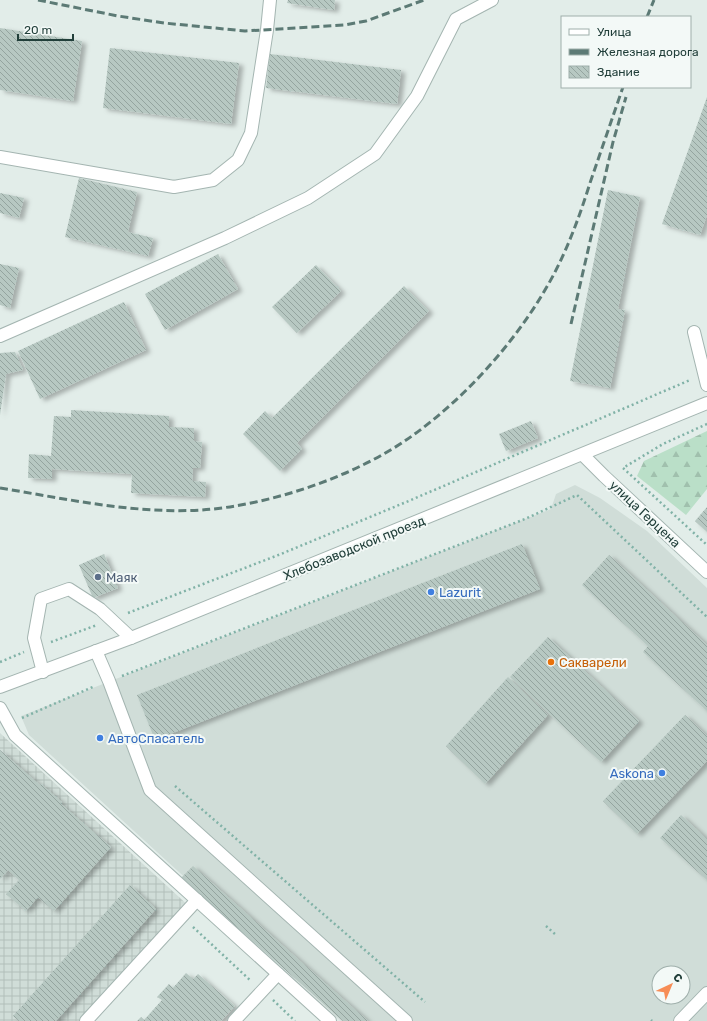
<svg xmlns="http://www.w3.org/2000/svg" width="707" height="1021" font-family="Rubik,sans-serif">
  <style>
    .built { fill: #d0ddd8; fill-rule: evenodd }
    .industrial { fill: url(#industrial-grid) }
    .forest { fill: url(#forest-firs) }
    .building { fill: url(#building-back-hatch); filter: url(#shadow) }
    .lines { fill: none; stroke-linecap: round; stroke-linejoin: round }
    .minor-casing { stroke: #a4b5b1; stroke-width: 14 }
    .path { stroke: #81b2a7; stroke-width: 2.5; stroke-dasharray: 2 3; stroke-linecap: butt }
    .minor { stroke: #fff; stroke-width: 12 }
    .rail { stroke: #5c7a75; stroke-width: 3; stroke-dasharray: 8 4; stroke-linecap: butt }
    .service-dot { fill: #5c6f8a; stroke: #f3f9f7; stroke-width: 1.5 }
    .shop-dot { fill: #3f7fe0; stroke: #f3f9f7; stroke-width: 1.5 }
    .food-dot { fill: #e8710a; stroke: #f3f9f7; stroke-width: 1.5 }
    .labels { text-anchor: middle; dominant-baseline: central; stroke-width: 4; stroke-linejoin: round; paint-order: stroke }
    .street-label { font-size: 13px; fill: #213f3a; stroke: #f3f9f7 }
    .service-label { font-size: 13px; fill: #4e5e75; stroke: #f3f9f7; text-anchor: start }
    .shop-label { font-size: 13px; fill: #366cbe; stroke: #f3f9f7; text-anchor: start }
    .food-label { font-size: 13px; fill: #c56008; stroke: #f3f9f7; text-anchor: start }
  </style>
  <defs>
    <pattern id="industrial-grid" width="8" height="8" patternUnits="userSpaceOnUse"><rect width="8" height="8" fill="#d0ddd8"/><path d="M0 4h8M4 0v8" fill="none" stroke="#b2bfba"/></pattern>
    <pattern id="forest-firs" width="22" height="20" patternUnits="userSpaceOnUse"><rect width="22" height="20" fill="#badfc8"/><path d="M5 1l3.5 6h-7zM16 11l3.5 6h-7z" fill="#a0c0ad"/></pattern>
    <pattern id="building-back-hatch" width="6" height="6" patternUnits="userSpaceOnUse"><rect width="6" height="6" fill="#b7c8c2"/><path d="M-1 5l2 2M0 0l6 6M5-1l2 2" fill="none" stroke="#94a49f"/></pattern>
    <filter id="shadow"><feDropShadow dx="4.5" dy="2.5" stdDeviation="2" flood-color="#0004"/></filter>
  </defs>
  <rect width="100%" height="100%" fill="#e2ede9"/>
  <path class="built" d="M 575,485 L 600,498 L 647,531 L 707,588 L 707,1021 L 342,1021 L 29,735 L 21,716 L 551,509 L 556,494 ZM 659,973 L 683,973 L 683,997 L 659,997 Z"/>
  <polygon class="industrial" points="0,733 191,908 87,1021 0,1021"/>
  <polygon class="forest" points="707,431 707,489 686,515 637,476 644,461"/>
  <g class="building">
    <polygon points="288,0 335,0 334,10 287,3"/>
    <polygon points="0,28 82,41 73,101 0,90"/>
    <polygon points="110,48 239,63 231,124 103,108"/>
    <polygon points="270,54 401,70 397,104 266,88"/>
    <polygon points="707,97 707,215 700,235 662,224"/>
    <polygon points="79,178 137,192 128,232 153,238 148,256 65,237"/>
    <polygon points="608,190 640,197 618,309 625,310 610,388 570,381"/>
    <polygon points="0,193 24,198 19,218 0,213"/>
    <polygon points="218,254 238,289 165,330 145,294"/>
    <polygon points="0,264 19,268 10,308 0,305"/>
    <polygon points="316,265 341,291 297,333 272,307"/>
    <polygon points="404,286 429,311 297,443 302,449 280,471 243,434 265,411 272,418"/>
    <polygon points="124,302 146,350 40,399 18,351"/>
    <polygon points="15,352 23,370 6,374 0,415 0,353"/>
    <polygon points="71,410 169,416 169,427 194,428 194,441 202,442 200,468 193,468 192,481 206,482 205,497 131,493 132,474 52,469 52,479 28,478 29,454 51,456 54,416 71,417"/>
    <polygon points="531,421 538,438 506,451 499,434"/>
    <polygon points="707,507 707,532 695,521"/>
    <polygon points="522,544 540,589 155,740 137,695"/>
    <polygon points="104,554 118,588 93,598 79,565"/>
    <polygon points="609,555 707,645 707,711 643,652 648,646 582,585"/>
    <polygon points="548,637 639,721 601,762 510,677"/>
    <polygon points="508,677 548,715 485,784 446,746"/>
    <polygon points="685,715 707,736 707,761 637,834 603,801"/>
    <polygon points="0,750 40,785 41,784 62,802 60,803 111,847 54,911 38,897 26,911 6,894 19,880 8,870 0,879"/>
    <polygon points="681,815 707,839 707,880 660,838"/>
    <polygon points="193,866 368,1021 343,1021 181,878"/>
    <polygon points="130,885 156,909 56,1021 19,1021 13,1016"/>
    <polygon points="186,973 193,979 198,974 235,1006 221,1021 137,1021 141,1017 144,1020 162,1000 157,997 169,984 173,988"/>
  </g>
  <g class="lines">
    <defs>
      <g id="minor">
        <polyline points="0,157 174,187 213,180 238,160 251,133 267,30 270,0"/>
        <polyline points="694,332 707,385"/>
        <polyline points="0,336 225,238 308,198 375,154 417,96 456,19 492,0"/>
        <polyline points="583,455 604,476 707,572"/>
        <polyline points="96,651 109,681 150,790 406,1021"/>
        <polyline points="43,672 34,638 41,599 69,589 100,609 131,638"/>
        <polyline points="0,687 131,638 707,403"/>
        <polyline points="0,708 15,735 330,1021"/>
        <polyline points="86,1021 197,900"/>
        <polyline points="234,1021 278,974"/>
        <polyline points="680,1021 707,993"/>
      </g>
    </defs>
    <use href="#minor" class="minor-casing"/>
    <g class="path">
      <polyline points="707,424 663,444 623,468 707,545"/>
      <polyline points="128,613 281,554 411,500 690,380"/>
      <polyline points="51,642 97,625"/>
      <polyline points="0,662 24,652"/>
      <polyline points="122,676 525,519 577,495 707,617"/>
      <polyline points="22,718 95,686"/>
      <polyline points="175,786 425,1002"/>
      <polyline points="546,926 556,935"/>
      <polyline points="193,927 251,981"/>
      <polyline points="273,1000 295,1021"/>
      <polyline points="651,1020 652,1021"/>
    </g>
    <use href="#minor" class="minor"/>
    <g class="rail">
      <polyline points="38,0 118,16 164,23 245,31 345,25 366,21 424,0"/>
      <polyline points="647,17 654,0"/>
      <polyline points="571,324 613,142 626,97"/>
      <path d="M 0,488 C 67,499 134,514 202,510 C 271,505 356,476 412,436 C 469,395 521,336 554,274 C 569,245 580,215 590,183 C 601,151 612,119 623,87"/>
    </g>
  </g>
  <circle class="service-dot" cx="98" cy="577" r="4"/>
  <g class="shop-dot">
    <circle cx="431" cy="592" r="4"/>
    <circle cx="100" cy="738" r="4"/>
    <circle cx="662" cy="773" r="4"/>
  </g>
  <circle class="food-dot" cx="551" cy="662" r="4"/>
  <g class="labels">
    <g class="street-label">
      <text transform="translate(645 514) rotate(43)">улица Герцена</text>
      <text transform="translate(354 548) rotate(-22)">Хлебозаводской проезд</text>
    </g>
    <g class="service-label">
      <text x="106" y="577">Маяк</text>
    </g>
    <g class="shop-label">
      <text x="439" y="592">Lazurit</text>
      <text x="108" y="738">АвтоСпасатель</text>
      <text x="654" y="773" text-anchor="end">Askona</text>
    </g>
    <g class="food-label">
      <text x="559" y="662">Сакварели</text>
    </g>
  </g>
  <rect x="561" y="16" width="130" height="72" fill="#f3f9f7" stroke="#9fafab"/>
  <rect x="569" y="29" width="20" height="6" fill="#ffffff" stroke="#9fafab"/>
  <text x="597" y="36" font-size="12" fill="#213f3a">Улица</text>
  <rect x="569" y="49" width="20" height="6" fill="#5c7a75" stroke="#9fafab"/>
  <text x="597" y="56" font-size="12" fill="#213f3a">Железная дорога</text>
  <rect x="569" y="66" width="20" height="12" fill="url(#building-back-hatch)" stroke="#9fafab"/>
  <text x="597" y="76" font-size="12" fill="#213f3a">Здание</text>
  <g transform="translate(671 985) rotate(44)"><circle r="19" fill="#f3f9f7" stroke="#9fafab"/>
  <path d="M0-3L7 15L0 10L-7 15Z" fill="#f78d56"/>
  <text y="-6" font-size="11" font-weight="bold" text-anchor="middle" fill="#213f3a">С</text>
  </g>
  <path d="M18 34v6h55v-6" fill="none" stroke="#213f3a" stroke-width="2"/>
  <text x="24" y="34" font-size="12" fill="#213f3a" stroke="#f3f9f7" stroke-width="3" paint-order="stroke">20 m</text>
</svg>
